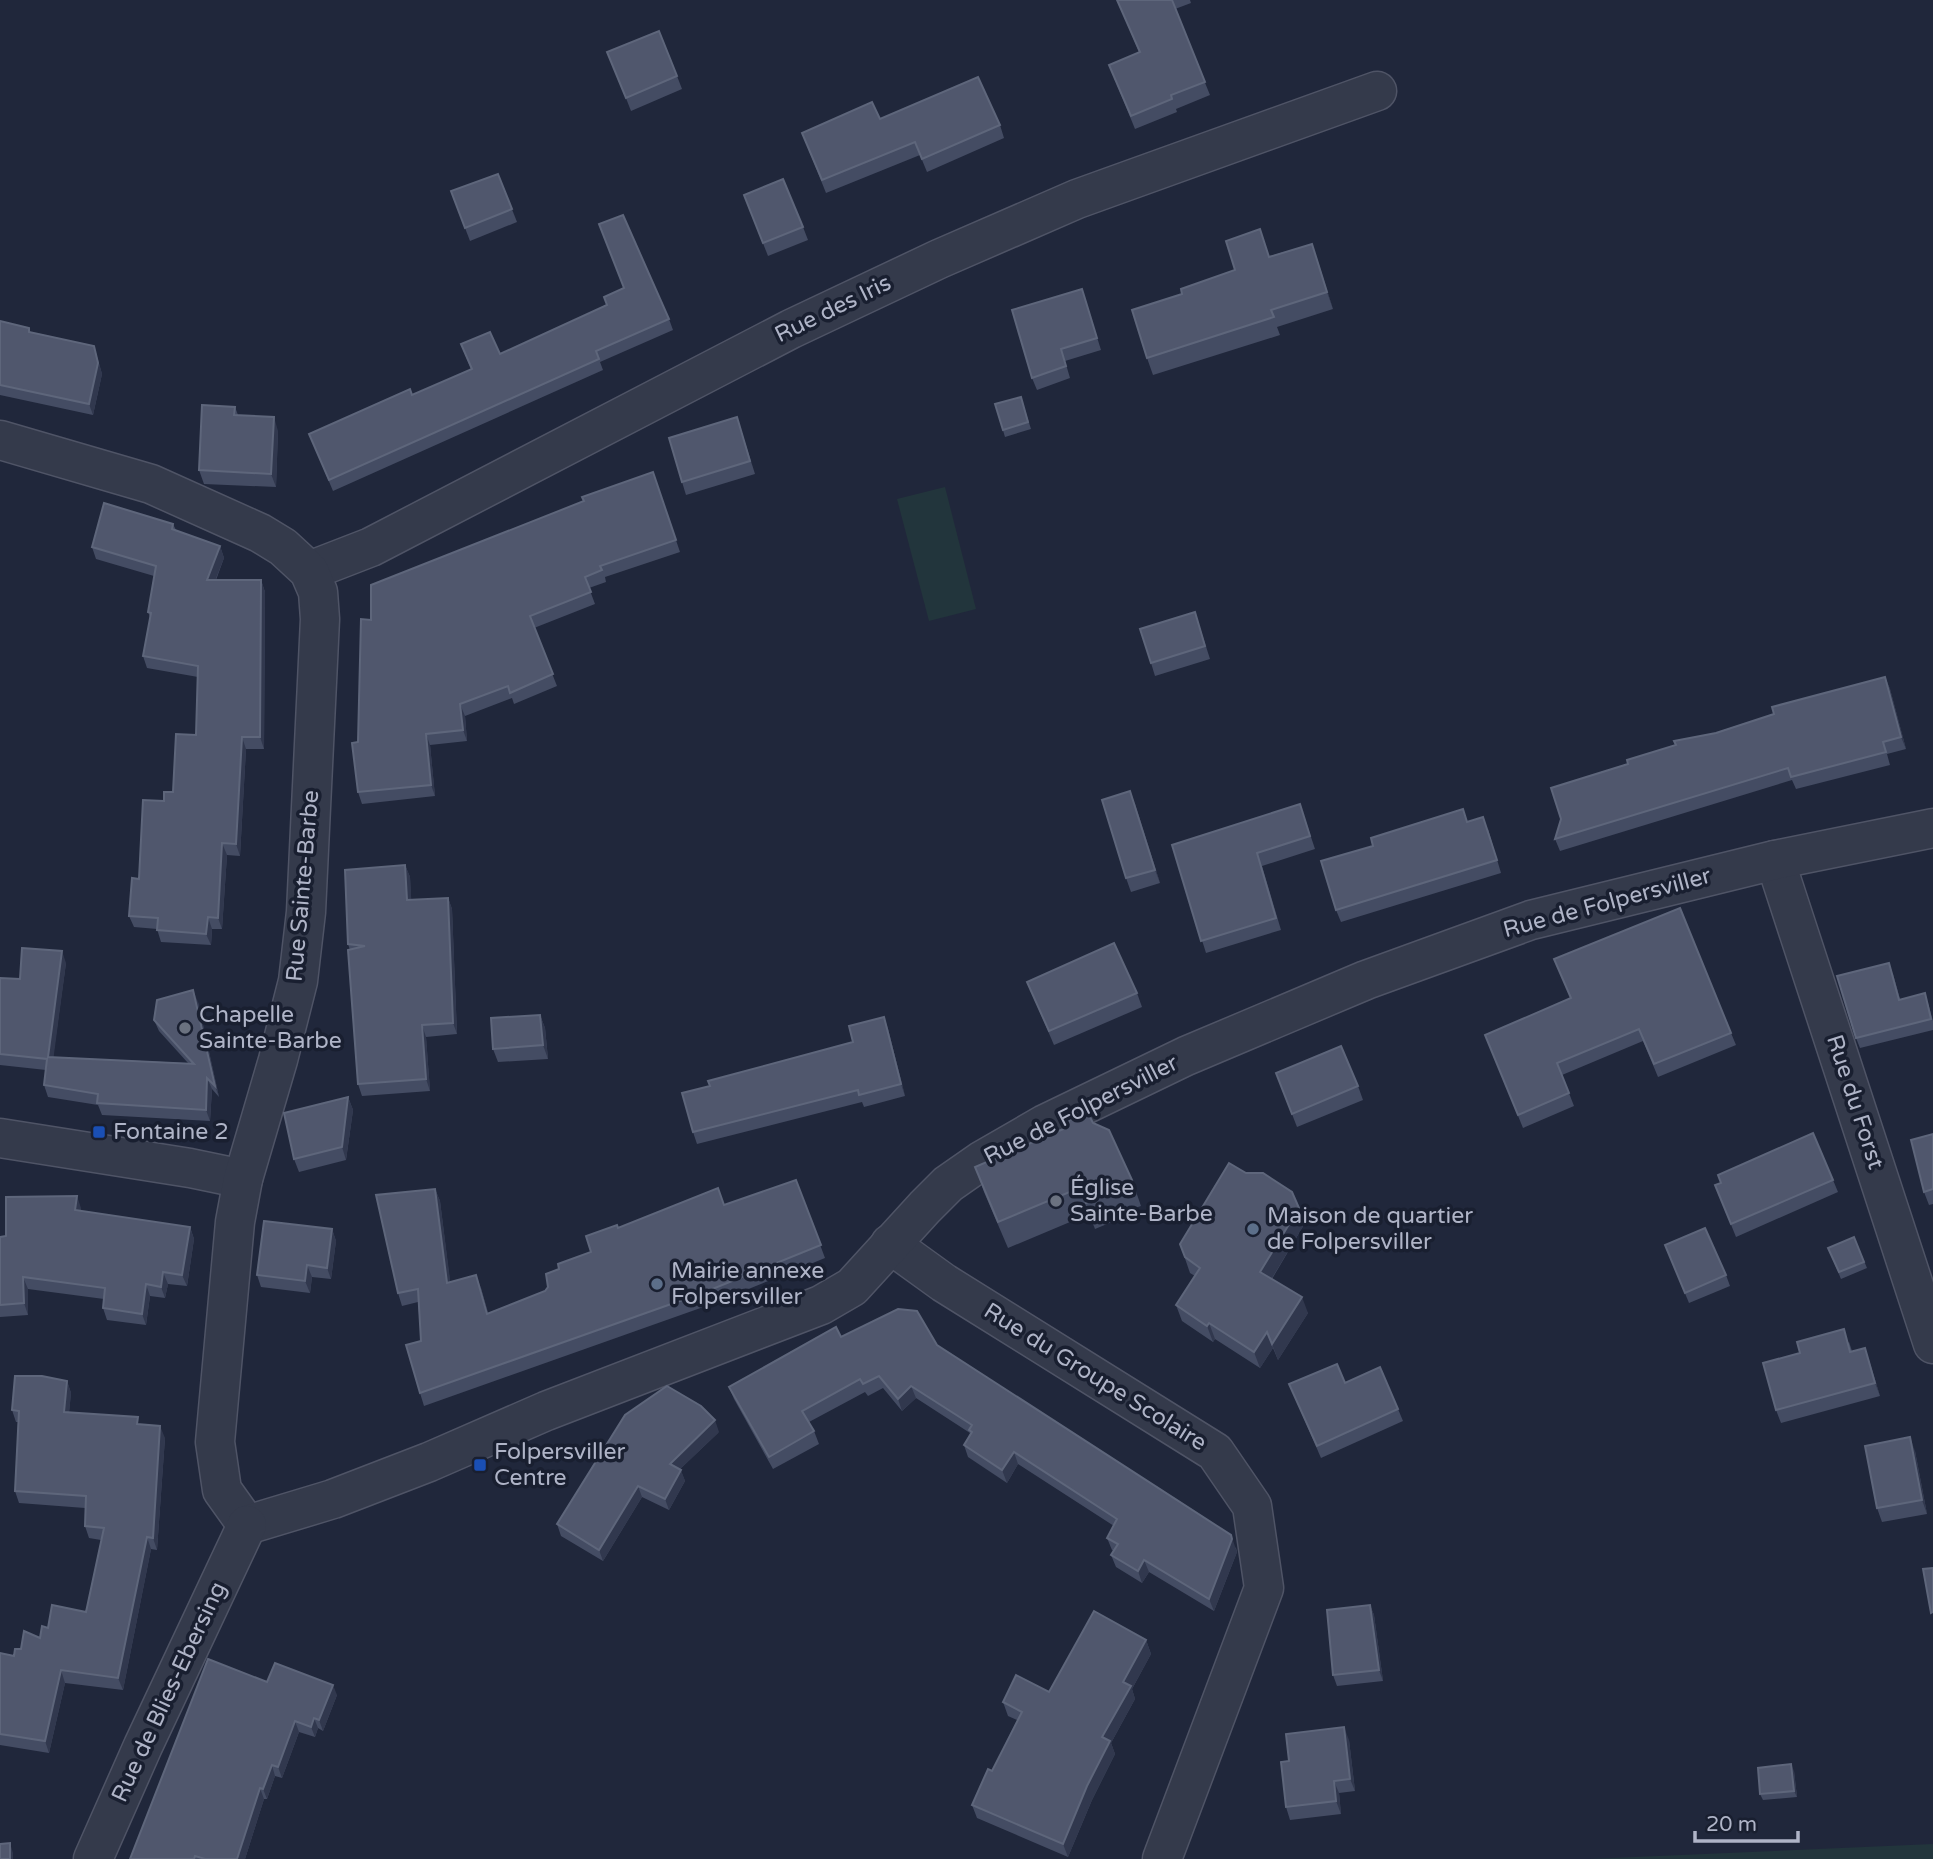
<svg xmlns="http://www.w3.org/2000/svg" width="1933" height="1859" font-family="'Varela Round',sans-serif">
  <style>
    .green { fill: #22353c }
    .lines { fill: none; stroke-linecap: round; stroke-linejoin: round }
    .minor-casing { stroke: #4f5466; stroke-width: 41 }
    .tertiary-casing { stroke: #4f5466; stroke-width: 41 }
    .minor { stroke: #343a4b; stroke-width: 38 }
    .tertiary { stroke: #343a4b; stroke-width: 38 }
    .wall { fill: #444c63 }
    .shaded-wall { fill: #31384e }
    .building { fill: #50576d; stroke: #5e667b; stroke-width: 2 }
    .worship-dot { fill: #6b7280; stroke: #191f30; stroke-width: 2.5 }
    .transit-dot { fill: #1a4fb4; stroke: #191f30; stroke-width: 2.5 }
    .service-dot { fill: #5c6f8a; stroke: #191f30; stroke-width: 2.5 }
    .labels { text-anchor: middle; dominant-baseline: central; stroke-width: 7; stroke-linejoin: round; paint-order: stroke }
    .street-label { font-size: 23px; fill: #afb4c7; stroke: #191f30 }
    .poi-label { font-size: 23px; fill: #afb4c7; stroke: #191f30; text-anchor: start }
  </style>
  <rect width="100%" height="100%" fill="#20273b"/>
  <g class="green">
    <polygon points="945,487 976,609 929,621 897,499"/>
    <polygon points="1933,1844 1933,1859 1588,1859"/>
  </g>
  <g class="lines">
    <defs>
      <g id="minor">
        <polyline points="309,571 371,547 791,329 939,259 1077,199 1377,91"/>
        <polyline points="1775,860 1933,1344"/>
        <polyline points="0,1138 190,1168 243,1179"/>
        <polyline points="890,1244 944,1283 1215,1452 1252,1506 1264,1588 1162,1859"/>
      </g>
      <g id="tertiary">
        <polyline points="0,440 151,484 260,533 283,547 309,571 318,592 320,619 306,912 298,981 278,1060 243,1179 235,1222 215,1442 222,1490 247,1525"/>
        <polyline points="247,1525 333,1499 429,1462 546,1411 821,1305 852,1287 925,1207 948,1184 981,1161 1045,1124 1186,1056 1366,980 1531,920 1775,860 1933,828"/>
        <polyline points="93,1859 143,1746 247,1525"/>
      </g>
    </defs>
    <use href="#minor" class="minor-casing"/>
    <use href="#tertiary" class="tertiary-casing"/>
    <use href="#minor" class="minor"/>
    <use href="#tertiary" class="tertiary"/>
  </g>
  <g class="wall">
    <polygon points="1117,0 1190,0 1191,3 1175,9 1210,95 1176,109 1177,112 1135,129 1109,65 1139,52"/>
    <polygon points="608,52 677,76 682,89 631,111"/>
    <polygon points="880,119 1000,125 1004,138 927,172 920,155 826,193 802,133"/>
    <polygon points="498,174 517,222 470,241 451,191"/>
    <polygon points="744,195 803,227 808,240 768,256"/>
    <polygon points="1312,244 1333,309 1277,327 1280,335 1153,375 1147,358 1182,294 1235,270 1270,256"/>
    <polygon points="1082,289 1101,350 1065,361 1070,378 1037,390 1032,378"/>
    <polygon points="604,297 669,319 673,330 600,362 603,370 333,491 309,434 412,395 471,369 461,344 500,354 607,305"/>
    <polygon points="0,321 31,332 94,346 102,374 93,415 0,395"/>
    <polygon points="1021,397 1031,429 1005,437 995,404"/>
    <polygon points="235,407 238,415 278,431 276,487 204,484 199,470"/>
    <polygon points="737,417 755,474 686,495 682,482"/>
    <polygon points="653,472 680,552 605,577 606,582 589,588 595,604 534,628 557,686 514,704 512,698 465,716 467,741 430,745 435,796 362,804 358,792 358,742 371,620"/>
    <polygon points="173,524 176,530 220,546 224,558 216,580 261,580 265,592 264,749 246,749 240,856 227,855 222,929 212,929 211,945 161,942 157,929 134,927 129,916 139,879 164,801 173,792 196,735 198,677 147,668 143,656 150,617 148,612 154,576 96,559 92,547"/>
    <polygon points="1195,612 1210,659 1155,676 1151,663"/>
    <polygon points="1885,677 1890,689 1906,749 1887,754 1890,765 1796,789 1792,780 1560,851 1555,839 1628,764 1676,745 1774,714"/>
    <polygon points="1135,804 1160,883 1131,892 1126,878"/>
    <polygon points="1300,804 1315,849 1262,866 1281,930 1206,953 1172,845"/>
    <polygon points="1468,822 1488,829 1501,873 1341,922 1336,910"/>
    <polygon points="405,865 410,877 411,900 448,898 452,909 457,1034 426,1037 430,1091 362,1096 358,1084 350,950 348,944"/>
    <polygon points="66,963 53,1057 188,1063 159,1031 154,1020 198,1002 219,1097 212,1089 210,1121 102,1115 98,1105 48,1097 44,1085 46,1070 0,1065 0,978 20,979"/>
    <polygon points="1893,974 1900,999 1928,1003 1933,1021 1933,1030 1860,1048 1856,1038"/>
    <polygon points="1027,982 1137,993 1142,1007 1054,1045"/>
    <polygon points="1570,999 1731,1033 1736,1045 1658,1077 1643,1041 1562,1075 1574,1106 1523,1128 1485,1035"/>
    <polygon points="540,1015 545,1028 548,1059 498,1062 493,1049"/>
    <polygon points="884,1017 888,1029 905,1096 864,1107 862,1102 697,1144 693,1132 710,1086 853,1042"/>
    <polygon points="1276,1073 1358,1086 1363,1100 1297,1127"/>
    <polygon points="348,1097 353,1110 346,1160 299,1172 294,1159"/>
    <polygon points="1093,1123 1132,1180 1141,1206 1129,1210 1131,1214 1095,1229 1089,1214 1008,1248 984,1192 975,1167"/>
    <polygon points="1933,1134 1933,1204 1929,1205 1924,1192"/>
    <polygon points="1718,1175 1833,1180 1838,1192 1736,1237 1715,1185 1721,1183"/>
    <polygon points="796,1180 825,1258 709,1305 424,1406 420,1393 421,1341 418,1302 402,1306 398,1293 435,1189 440,1201 450,1282 481,1288 488,1313 545,1291 548,1287 559,1269 591,1252 618,1228 724,1205"/>
    <polygon points="81,1208 81,1211 190,1227 194,1239 187,1286 168,1284 165,1298 150,1296 146,1325 107,1320 103,1308 104,1299 28,1289 28,1315 0,1317 0,1237 6,1236"/>
    <polygon points="1299,1208 1305,1223 1272,1279 1308,1313 1278,1360 1273,1348 1260,1368 1215,1339 1213,1342 1182,1321 1176,1305 1195,1276 1190,1273 1180,1244"/>
    <polygon points="332,1229 336,1241 331,1279 312,1277 310,1293 261,1287 257,1275"/>
    <polygon points="1854,1237 1867,1268 1841,1279 1828,1248"/>
    <polygon points="1665,1245 1726,1275 1730,1286 1689,1303"/>
    <polygon points="841,1337 937,1345 1236,1548 1237,1552 1214,1611 1149,1572 1142,1583 1116,1567 1111,1555 1114,1551 1112,1550 1107,1538 1114,1526 1018,1464 1007,1483 968,1457 964,1445 970,1433 916,1398 902,1411 883,1388 868,1396 865,1392 809,1422 814,1431 819,1444 773,1469 734,1399 729,1387"/>
    <polygon points="1849,1342 1852,1351 1869,1360 1880,1396 1781,1423 1776,1410"/>
    <polygon points="67,1381 71,1393 69,1412 141,1425 165,1438 157,1550 151,1549 123,1690 65,1683 49,1753 0,1745 0,1653 14,1656 21,1649 40,1638 48,1628 86,1612 101,1540 89,1538 85,1526 85,1508 19,1503 15,1491 18,1422 16,1422 12,1410"/>
    <polygon points="1345,1383 1398,1409 1403,1421 1321,1458 1289,1384"/>
    <polygon points="719,1432 680,1469 685,1481 669,1510 642,1497 603,1561 561,1536 557,1524"/>
    <polygon points="1915,1451 1927,1514 1882,1522 1877,1508"/>
    <polygon points="1370,1605 1374,1615 1383,1681 1337,1686 1333,1675"/>
    <polygon points="1146,1640 1151,1654 1132,1689 1135,1699 1111,1743 1115,1754 1092,1800 1068,1857 977,1818 972,1805 992,1771 1017,1720 1008,1716 1003,1702 1049,1692"/>
    <polygon points="267,1682 337,1695 323,1731 318,1728 315,1737 299,1732 282,1778 275,1776 267,1799 264,1799 245,1859 130,1859"/>
    <polygon points="1349,1740 1355,1791 1339,1793 1341,1814 1290,1820 1286,1807"/>
    <polygon points="1794,1771 1797,1797 1763,1800 1760,1794"/>
  </g>
  <g class="shaded-wall">
    <polygon points="1312,244 1318,261 1333,309 1327,292"/>
    <polygon points="94,346 102,374 93,415 89,404"/>
    <polygon points="274,417 278,431 276,487 271,474"/>
    <polygon points="220,546 224,558 211,591 207,580"/>
    <polygon points="261,580 265,592 264,749 260,737"/>
    <polygon points="1885,677 1890,689 1906,749 1901,737"/>
    <polygon points="460,704 465,716 467,741 463,730"/>
    <polygon points="426,734 430,745 435,796 431,785"/>
    <polygon points="242,737 246,749 240,856 236,844"/>
    <polygon points="1130,791 1135,804 1160,883 1155,870"/>
    <polygon points="222,843 227,855 222,929 218,918"/>
    <polygon points="405,865 410,877 412,912 407,900"/>
    <polygon points="448,898 452,909 457,1034 453,1023"/>
    <polygon points="208,917 212,929 211,945 206,934"/>
    <polygon points="62,951 66,963 52,1069 48,1057"/>
    <polygon points="1889,963 1893,974 1902,1010 1899,1000"/>
    <polygon points="193,990 198,1002 219,1097 215,1086"/>
    <polygon points="540,1015 545,1028 548,1059 543,1045"/>
    <polygon points="884,1017 888,1029 905,1096 901,1084"/>
    <polygon points="422,1025 426,1037 430,1091 426,1079"/>
    <polygon points="207,1078 212,1089 210,1121 206,1110"/>
    <polygon points="348,1097 353,1110 346,1160 342,1147"/>
    <polygon points="435,1189 440,1201 452,1295 447,1283"/>
    <polygon points="77,1196 81,1208 80,1222 75,1210"/>
    <polygon points="1299,1208 1305,1223 1266,1288 1260,1272"/>
    <polygon points="190,1227 194,1239 187,1286 182,1275"/>
    <polygon points="332,1229 336,1241 331,1279 327,1268"/>
    <polygon points="307,1265 312,1277 310,1293 305,1281"/>
    <polygon points="163,1272 168,1284 165,1298 161,1287"/>
    <polygon points="476,1275 481,1288 492,1326 487,1314"/>
    <polygon points="23,1277 28,1289 28,1315 24,1303"/>
    <polygon points="146,1284 150,1296 146,1325 142,1314"/>
    <polygon points="1302,1297 1308,1313 1278,1360 1272,1344"/>
    <polygon points="1209,1323 1215,1339 1213,1342 1207,1326"/>
    <polygon points="1267,1332 1273,1348 1260,1368 1254,1352"/>
    <polygon points="1865,1348 1869,1360 1880,1396 1875,1383"/>
    <polygon points="67,1381 71,1393 68,1424 64,1412"/>
    <polygon points="911,1386 916,1398 902,1411 898,1399"/>
    <polygon points="715,1420 719,1432 674,1475 670,1464"/>
    <polygon points="160,1426 165,1438 157,1550 153,1538"/>
    <polygon points="1910,1437 1915,1451 1927,1514 1922,1500"/>
    <polygon points="1014,1452 1018,1464 1007,1483 1002,1470"/>
    <polygon points="681,1470 685,1481 669,1510 665,1499"/>
    <polygon points="638,1486 642,1497 603,1561 599,1550"/>
    <polygon points="1231,1535 1237,1552 1214,1611 1209,1599"/>
    <polygon points="147,1537 151,1549 123,1690 118,1678"/>
    <polygon points="1144,1560 1149,1572 1142,1583 1138,1571"/>
    <polygon points="1370,1605 1374,1615 1383,1681 1379,1670"/>
    <polygon points="1146,1640 1151,1654 1132,1689 1135,1699 1111,1743 1115,1754 1092,1800 1068,1857 1063,1844 1123,1682"/>
    <polygon points="61,1670 65,1683 49,1753 45,1741"/>
    <polygon points="333,1685 337,1695 323,1731 319,1720"/>
    <polygon points="314,1718 318,1728 315,1737 311,1727"/>
    <polygon points="295,1721 299,1732 282,1778 278,1767"/>
    <polygon points="1344,1727 1349,1740 1355,1791 1350,1779"/>
    <polygon points="1791,1764 1794,1771 1797,1797 1794,1791"/>
    <polygon points="272,1765 275,1776 267,1799 263,1789"/>
    <polygon points="1334,1781 1339,1793 1341,1814 1336,1801"/>
    <polygon points="260,1788 264,1799 245,1859 237,1859"/>
    <polygon points="10,1843 13,1853 13,1859 10,1859"/>
  </g>
  <g class="building">
    <polygon points="1117,0 1172,0 1205,82 1171,95 1172,99 1131,116 1109,65 1140,52"/>
    <polygon points="659,31 677,76 626,98 607,52"/>
    <polygon points="978,77 1000,125 922,159 915,142 822,180 802,133 872,102 880,119"/>
    <polygon points="498,174 512,209 465,228 451,191"/>
    <polygon points="783,179 803,227 763,243 744,195"/>
    <polygon points="623,215 669,319 596,351 599,359 329,480 309,434 410,389 412,395 472,369 461,344 490,332 500,354 607,305 604,297 624,288 599,224"/>
    <polygon points="1260,229 1269,257 1312,244 1327,292 1271,310 1274,317 1147,358 1132,310 1182,294 1181,289 1235,270 1226,241"/>
    <polygon points="1082,289 1097,338 1061,349 1066,366 1032,378 1012,310"/>
    <polygon points="0,321 29,328 29,332 94,346 98,363 89,404 0,385"/>
    <polygon points="1021,397 1028,422 1003,430 995,404"/>
    <polygon points="202,405 235,407 234,415 274,417 271,474 199,470"/>
    <polygon points="737,417 750,461 682,482 669,438"/>
    <polygon points="653,472 676,540 600,566 602,570 585,577 591,592 530,616 553,674 510,693 508,686 460,704 463,730 426,734 431,785 358,792 352,743 358,742 361,619 371,620 371,585 584,501 582,497"/>
    <polygon points="104,503 173,524 172,529 220,546 207,580 261,580 260,737 242,737 236,844 222,843 218,918 208,917 206,934 157,930 158,918 129,916 132,878 139,879 143,800 164,801 164,792 173,792 176,734 196,735 198,666 143,656 151,613 148,612 156,566 92,547"/>
    <polygon points="1195,612 1205,646 1151,663 1140,629"/>
    <polygon points="1885,677 1901,737 1883,742 1886,752 1791,777 1788,768 1555,839 1561,819 1551,788 1628,764 1627,760 1676,745 1674,741 1716,733 1774,714 1772,707"/>
    <polygon points="1130,791 1155,870 1126,878 1102,800"/>
    <polygon points="1300,804 1310,836 1257,853 1276,918 1201,941 1172,845"/>
    <polygon points="1463,809 1467,822 1483,817 1497,860 1336,910 1321,861 1373,846 1371,838"/>
    <polygon points="405,865 407,900 448,898 453,1023 422,1025 426,1079 358,1084 348,950 365,946 348,944 345,870"/>
    <polygon points="1680,908 1731,1033 1654,1064 1639,1029 1557,1063 1569,1093 1518,1115 1485,1035 1571,998 1554,959"/>
    <polygon points="1114,943 1137,993 1049,1031 1027,982"/>
    <polygon points="22,948 62,951 48,1057 194,1064 154,1020 157,1000 193,990 215,1086 207,1078 206,1110 97,1103 98,1094 44,1085 47,1059 0,1054 0,978 20,979"/>
    <polygon points="1889,963 1899,1000 1925,993 1931,1019 1856,1038 1837,976"/>
    <polygon points="540,1015 543,1045 493,1049 491,1018"/>
    <polygon points="884,1017 901,1084 859,1095 858,1090 693,1132 682,1093 710,1086 708,1081 853,1042 849,1026"/>
    <polygon points="1341,1046 1358,1086 1292,1114 1276,1073"/>
    <polygon points="348,1097 342,1147 294,1159 284,1113"/>
    <polygon points="1088,1113 1093,1123 1109,1130 1132,1180 1120,1185 1121,1188 1086,1203 1079,1188 998,1222 975,1167 1068,1127 1069,1120"/>
    <polygon points="1813,1133 1833,1180 1731,1224 1715,1185 1721,1183 1718,1175"/>
    <polygon points="1933,1134 1933,1189 1924,1192 1911,1140"/>
    <polygon points="1229,1163 1246,1173 1263,1173 1292,1192 1299,1208 1260,1272 1302,1297 1272,1344 1267,1332 1254,1352 1209,1323 1207,1326 1176,1305 1200,1268 1185,1257 1180,1244"/>
    <polygon points="796,1180 821,1245 705,1292 420,1393 406,1345 421,1341 418,1289 398,1293 376,1195 435,1189 447,1283 476,1275 487,1314 545,1291 548,1287 546,1274 559,1269 558,1264 591,1252 586,1236 617,1225 618,1228 718,1188 724,1205"/>
    <polygon points="77,1196 75,1210 190,1227 182,1275 163,1272 161,1287 146,1284 142,1314 103,1308 105,1288 23,1277 24,1303 0,1305 0,1237 6,1236 6,1197"/>
    <polygon points="264,1221 332,1229 327,1268 307,1265 305,1281 257,1275"/>
    <polygon points="1705,1228 1726,1275 1685,1293 1665,1245"/>
    <polygon points="1854,1237 1864,1262 1839,1272 1828,1248"/>
    <polygon points="898,1309 917,1311 937,1345 1231,1535 1232,1539 1209,1599 1144,1560 1138,1571 1111,1555 1118,1544 1107,1538 1117,1519 1014,1452 1002,1470 964,1445 972,1432 969,1430 972,1425 911,1386 898,1399 879,1376 863,1384 860,1379 802,1411 814,1431 769,1457 729,1387 836,1327 841,1337"/>
    <polygon points="1844,1329 1850,1352 1865,1348 1875,1383 1776,1410 1763,1363 1800,1353 1797,1342"/>
    <polygon points="1337,1364 1345,1383 1380,1367 1398,1409 1317,1446 1289,1384"/>
    <polygon points="15,1376 42,1376 67,1381 64,1412 138,1417 137,1424 160,1426 153,1538 147,1537 118,1678 61,1670 45,1741 0,1734 0,1653 14,1656 15,1649 21,1649 24,1631 40,1638 42,1626 48,1628 52,1605 86,1612 104,1528 85,1526 86,1496 15,1491 19,1411 12,1410"/>
    <polygon points="667,1386 701,1406 715,1420 670,1464 681,1470 665,1499 638,1486 599,1550 557,1524 625,1415"/>
    <polygon points="1910,1437 1922,1500 1877,1508 1865,1446"/>
    <polygon points="1933,1568 1933,1612 1931,1613 1923,1569"/>
    <polygon points="1370,1605 1379,1670 1333,1675 1327,1610"/>
    <polygon points="1094,1611 1146,1640 1123,1682 1131,1686 1102,1737 1110,1741 1087,1786 1063,1844 972,1805 988,1769 992,1771 1022,1712 1003,1702 1016,1675 1049,1692"/>
    <polygon points="208,1659 267,1682 275,1663 333,1685 319,1720 314,1718 311,1727 295,1721 278,1767 272,1765 263,1789 260,1788 237,1859 205,1859 195,1856 194,1859 130,1859"/>
    <polygon points="1344,1727 1350,1779 1334,1781 1336,1801 1286,1807 1281,1762 1289,1761 1286,1734"/>
    <polygon points="1791,1764 1794,1791 1760,1794 1758,1768"/>
    <polygon points="10,1843 10,1859 0,1859 0,1844"/>
  </g>
  <g class="worship-dot">
    <circle cx="185" cy="1028" r="7"/>
    <circle cx="1056" cy="1201" r="7"/>
  </g>
  <g class="transit-dot">
    <rect x="92" y="1125" width="14" height="14" rx="3.5"/>
    <rect x="473" y="1458" width="14" height="14" rx="3.5"/>
  </g>
  <g class="service-dot">
    <circle cx="1253" cy="1229" r="7"/>
    <circle cx="657" cy="1284" r="7"/>
  </g>
  <g class="labels">
    <g class="street-label">
      <text transform="translate(833 309) rotate(-26)">Rue des Iris</text>
      <text transform="translate(303 886) rotate(-85)">Rue Sainte-Barbe</text>
      <text transform="translate(1607 903) rotate(-15)">Rue de Folpersviller</text>
      <text transform="translate(1855 1102) rotate(72)">Rue du Forst</text>
      <text transform="translate(1081 1110) rotate(-27)">Rue de Folpersviller</text>
      <text transform="translate(1095 1377) rotate(32)">Rue du Groupe Scolaire</text>
      <text transform="translate(169 1692) rotate(-65)">Rue de Blies-Ebersing</text>
    </g>
    <g class="poi-label">
      <text x="199" y="1015">Chapelle<tspan x="199" dy="26">Sainte-Barbe</tspan></text>
      <text x="113" y="1132">Fontaine 2</text>
      <text x="1070" y="1188">Église<tspan x="1070" dy="26">Sainte-Barbe</tspan></text>
      <text x="1267" y="1216">Maison de quartier<tspan x="1267" dy="26">de Folpersviller</tspan></text>
      <text x="671" y="1271">Mairie annexe<tspan x="671" dy="26">Folpersviller</tspan></text>
      <text x="494" y="1452">Folpersviller<tspan x="494" dy="26">Centre</tspan></text>
    </g>
  </g>
  <path d="M1695 1831v10h103v-10" fill="none" stroke="#afb4c7" stroke-width="3.5"/>
  <text x="1706" y="1831" font-size="21" fill="#afb4c7" stroke="#191f30" stroke-width="5" paint-order="stroke">20 m</text>
</svg>
